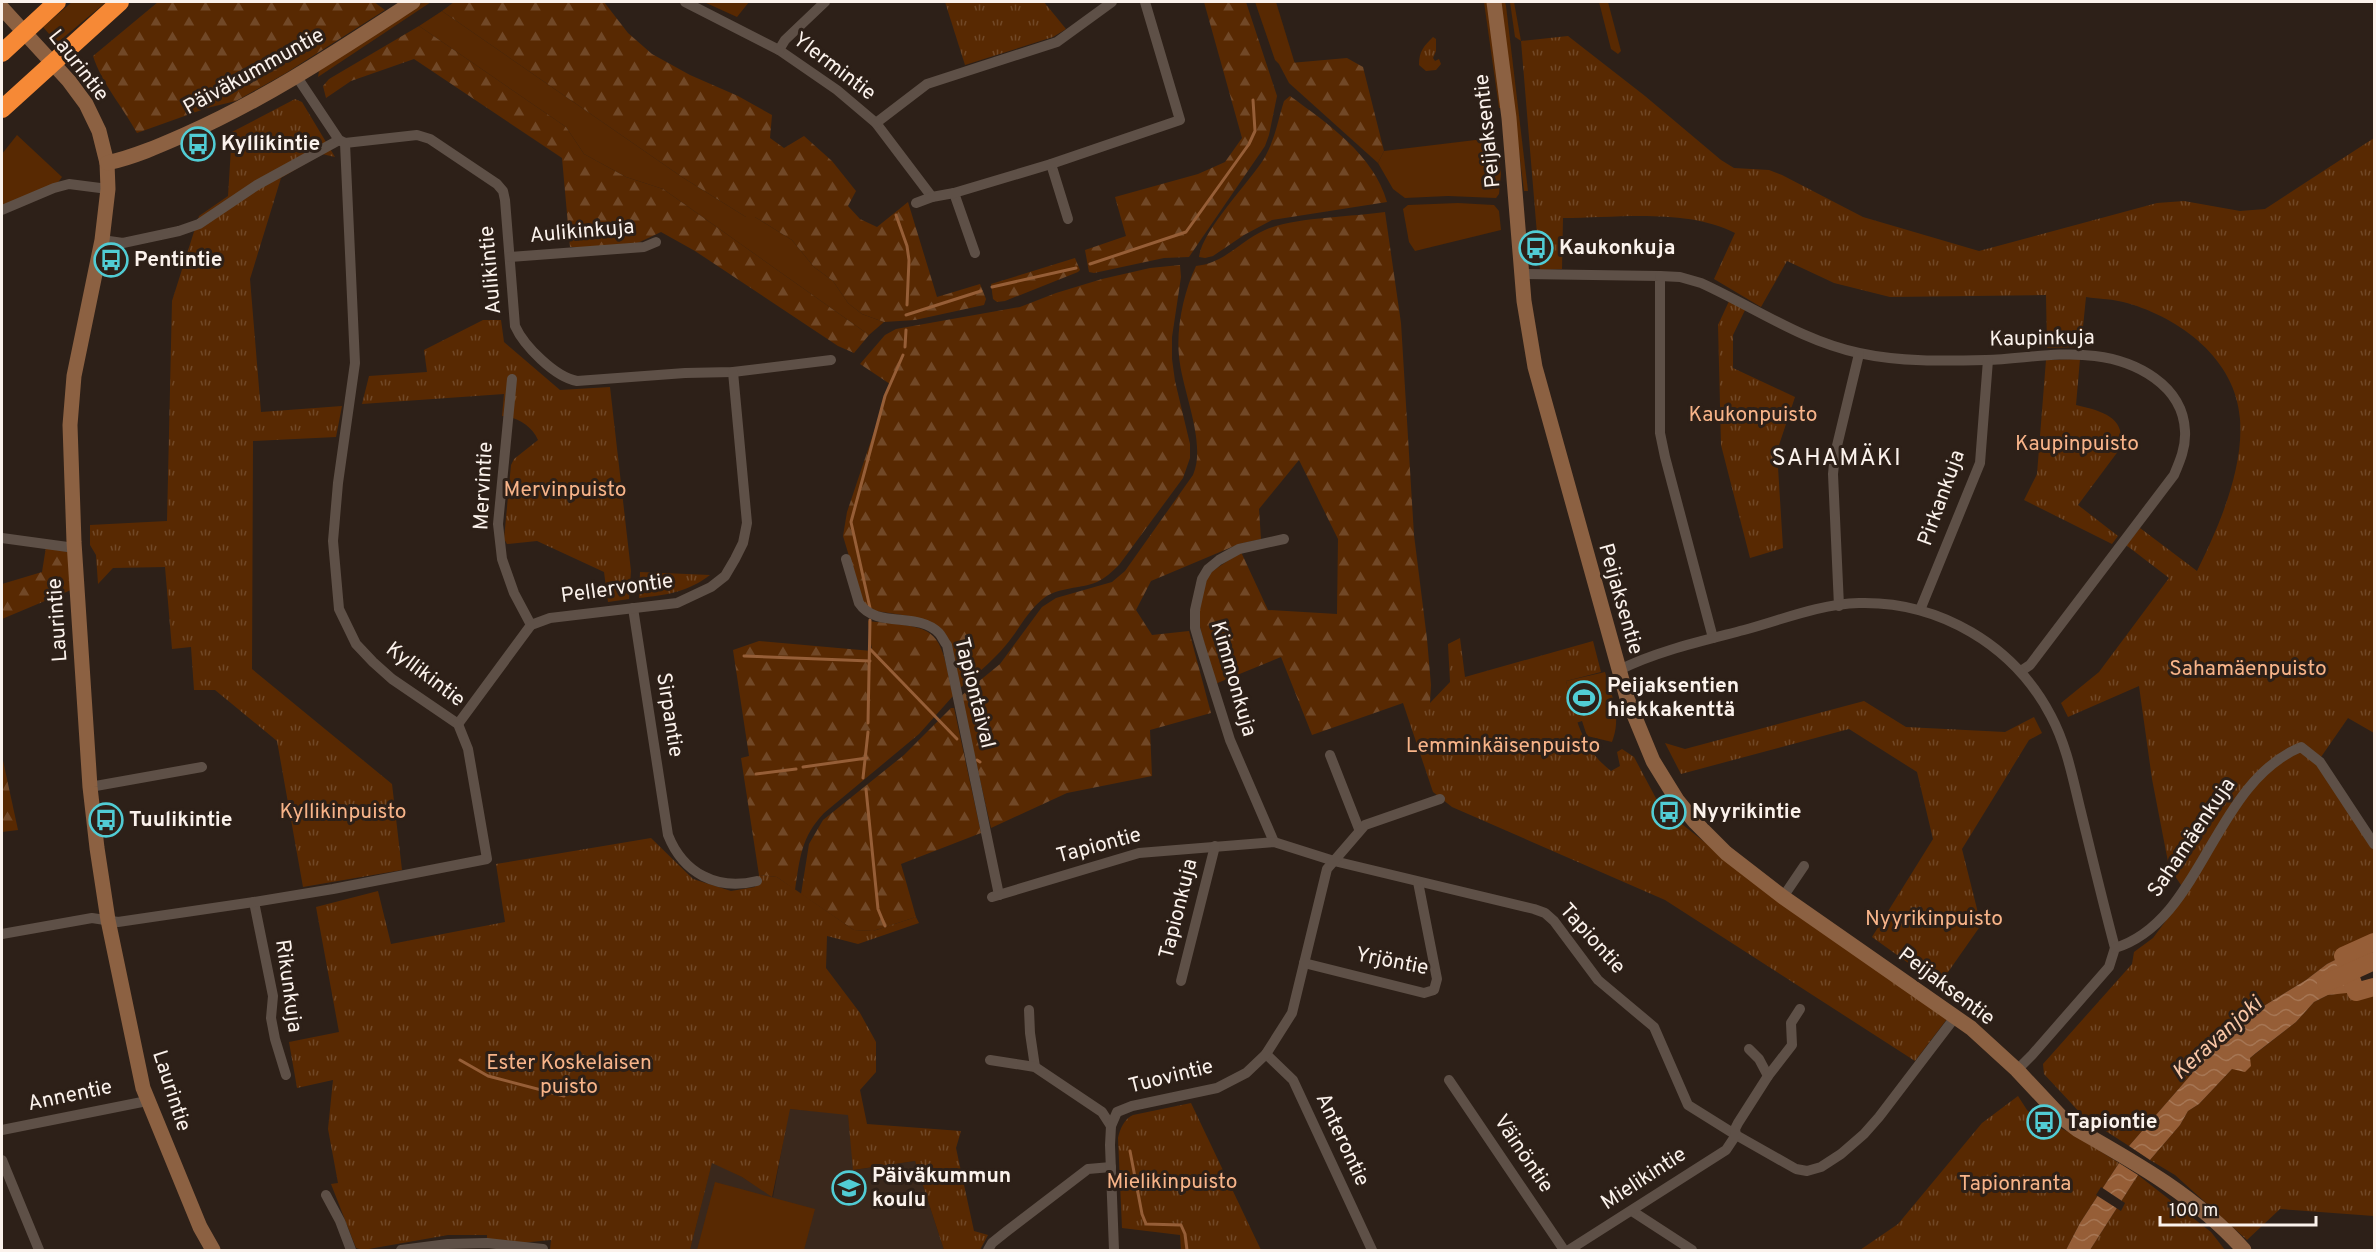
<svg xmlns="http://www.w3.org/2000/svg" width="2376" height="1252" font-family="Overpass,sans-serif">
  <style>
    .built { fill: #3a281c }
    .green { fill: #582902 }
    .forest { fill: url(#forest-firs) }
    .park { fill: url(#park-tufts) }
    .water { fill: url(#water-waves) }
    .pier { fill: #2d2018 }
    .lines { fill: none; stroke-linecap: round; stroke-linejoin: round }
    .stream { stroke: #965e37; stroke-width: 3 }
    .river { stroke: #965e37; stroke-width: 18 }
    .street { stroke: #5e5047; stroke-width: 10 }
    .secondary { stroke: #8c6142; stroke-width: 15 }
    .highway { stroke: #f68936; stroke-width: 18 }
    .labels { text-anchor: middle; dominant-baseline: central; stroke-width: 6; stroke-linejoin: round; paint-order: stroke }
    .street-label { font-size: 21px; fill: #fbf2ec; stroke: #2d2018 }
    .poi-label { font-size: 21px; font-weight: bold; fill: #fbf2ec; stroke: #2d2018; text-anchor: start }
    .park-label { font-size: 21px; fill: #f8b489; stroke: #2d2018 }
    .water-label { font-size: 22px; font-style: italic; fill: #f9c6a6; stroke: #2d2018 }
    .quarter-label { font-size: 24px; letter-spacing: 1.5px; fill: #fbf2ec; stroke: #2d2018 }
  </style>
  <defs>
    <pattern id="forest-firs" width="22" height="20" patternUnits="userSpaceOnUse" patternTransform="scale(1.5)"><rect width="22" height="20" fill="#582902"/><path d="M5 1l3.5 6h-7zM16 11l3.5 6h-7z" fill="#714827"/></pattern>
    <pattern id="park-tufts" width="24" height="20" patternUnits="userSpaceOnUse" patternTransform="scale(1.5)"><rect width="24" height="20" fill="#582902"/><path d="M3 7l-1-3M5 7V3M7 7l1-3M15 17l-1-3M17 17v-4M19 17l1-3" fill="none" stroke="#714827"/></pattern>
    <pattern id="water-waves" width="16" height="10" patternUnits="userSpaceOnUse" patternTransform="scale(1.5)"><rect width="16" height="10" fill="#965e37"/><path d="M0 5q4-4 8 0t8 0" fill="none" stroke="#a67654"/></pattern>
  </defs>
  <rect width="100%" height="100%" fill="#2d2018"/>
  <polygon class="built" points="789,1109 848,1114 854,1170 915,1161 944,1250 690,1250 712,1162 742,1177 773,1197"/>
  <g class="green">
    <polygon points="72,2 106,2 57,43 43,27"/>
    <polygon points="423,2 431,2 318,77 319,71"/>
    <polygon points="704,2 703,2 749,2 737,17"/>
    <polygon points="1255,2 1276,2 1295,64 1279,64 1275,60"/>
    <polygon points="1484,2 1488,2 1502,108 1499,108"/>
    <polygon points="1500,2 1505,2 1506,6 1528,191 1524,191"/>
    <polygon points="1510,2 1514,2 1521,41 1515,37"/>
    <polygon points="1599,2 1608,2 1621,51 1618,54 1611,49"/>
    <polygon points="442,11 682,177 746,217 755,217 792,240 814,267 833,281 848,303 862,314 884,322 869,335 663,189 626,177 584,154 566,127 419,26"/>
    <polygon points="17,135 62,177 54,188 2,210 2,154"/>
    <polygon points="1492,138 1497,142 1501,174 1499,194 1496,198 1448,196 1405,198 1393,189 1378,163 1384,151"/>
    <polygon points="1458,203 1494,205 1499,211 1501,230 1415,251 1409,242 1403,209 1408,205"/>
    <path d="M 1605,672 C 1612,697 1622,717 1612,742 L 1587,736 L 1582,721 L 1576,723 L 1566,681 Z"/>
    <polygon points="715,1182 815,1209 804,1250 697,1250"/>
  </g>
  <g class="forest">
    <path d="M 158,2 L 374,2 L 385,10 L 286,73 L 236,101 L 207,108 L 137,133 C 123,107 102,84 93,56 Z"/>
    <polygon points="454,2 604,2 628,33 652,54 690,75 738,96 772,115 770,138 784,148 804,136 832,161 856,191 848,206 860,219 877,227 908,202 937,297 980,284 986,299 984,305 915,320 884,322 862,314 848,303 833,281 814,267 792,240 755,217 746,217 682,177 442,11"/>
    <polygon points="1204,2 1246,2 1277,96 1269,135 1265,146 1189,257 1164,258 1094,273 1089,272 1085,250 1126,236 1115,197 1198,174 1225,162 1242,138"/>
    <polygon points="419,26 566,127 584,154 626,177 663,189 869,335 854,353 838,346 695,251 661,232 627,248 570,247 562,158 414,59 351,81 326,98 323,86 329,79"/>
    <polygon points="1347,58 1363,67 1384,151 1378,163 1289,83 1279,64"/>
    <path d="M 1290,96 C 1327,123 1374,155 1387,202 L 1272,220 L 1244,235 L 1213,256 L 1205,258 L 1199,257 C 1202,230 1250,182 1265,157 C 1275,139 1278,120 1284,101 Z"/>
    <path d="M 1385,212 L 1401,323 L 1414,535 L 1427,639 L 1431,685 L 1430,703 L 1403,703 L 1312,735 L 1281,657 L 1215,684 L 1200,627 L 1199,598 L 1208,574 L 1241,552 L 1268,610 L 1337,614 L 1338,539 L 1299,460 L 1259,509 L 1261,539 L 1239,544 L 1151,581 L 1136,610 L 1152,635 L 1189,631 L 1211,713 L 1150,730 L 1152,776 L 1067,793 L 991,828 L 961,696 L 1000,664 L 1042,607 L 1056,598 L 1112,582 L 1125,571 L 1193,475 C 1207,443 1182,391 1179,356 C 1176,328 1184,291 1196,266 C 1225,263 1240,241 1265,230 C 1295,217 1352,217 1385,212 Z"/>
    <polygon points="1075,258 1080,270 1078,272 1005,301 997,302 993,299 991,284"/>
    <path d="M 1180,265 L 1181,277 L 1172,337 L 1172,359 L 1175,381 L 1190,444 L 1190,458 L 1183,478 L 1119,565 C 1112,572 1105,578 1097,582 C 1080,589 1059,587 1044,598 C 1027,611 1019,630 1006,645 C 992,662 975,675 959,689 L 950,641 L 909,616 L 876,611 L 863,603 L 843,536 L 847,512 L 890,384 L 860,364 L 885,335 L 896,329 L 1020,307 L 1056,293 L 1102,279 L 1150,268 Z"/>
    <polygon points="46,547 68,552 71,590 2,619 2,584 42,572"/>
    <path d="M 868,621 C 939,628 939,626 953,696 L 919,734 L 824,813 C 801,837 800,858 795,890 L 777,877 L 759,875 L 741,758 L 749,756 L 733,650 L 759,641 L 872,651 Z"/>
    <polygon points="951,708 954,708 981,833 901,864 916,917 873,931 854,930 801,894 809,844 823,820 904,755"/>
    <polygon points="2,756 18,830 2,832"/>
  </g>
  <g class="park">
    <polygon points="945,2 1044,2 1066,29 1053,37 965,65"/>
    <path d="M 1568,36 L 1645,96 L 1721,160 L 1734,168 L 1769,170 L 1782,175 L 1863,217 L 1979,251 L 2157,203 L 2184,201 L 2240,211 L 2265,209 L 2374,138 L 2374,733 L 2348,718 L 2321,757 L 2374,838 L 2374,942 L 2327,964 L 2306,980 L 2259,1009 L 2221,1045 L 2201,1057 L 2189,1077 L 2129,1146 L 2084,1117 L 2044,1074 L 2043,1064 L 2132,964 L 2134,952 L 2153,938 L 2188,891 L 2181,885 L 2169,867 L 2152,779 L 2139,686 L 2068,717 L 2061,703 L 2099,672 L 2169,578 L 2126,545 L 2140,528 L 2197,571 C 2219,527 2244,468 2240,419 C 2236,359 2180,318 2127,303 C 2114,299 2099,299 2086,297 L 2081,347 L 2047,348 L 2046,295 L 1890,297 L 1834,283 L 1787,261 L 1761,307 L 1714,279 L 1735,233 C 1686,208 1617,218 1563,218 L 1562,269 L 1540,270 L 1521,41 Z"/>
    <path d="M 1433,37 L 1436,39 L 1436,51 L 1433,58 L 1435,61 L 1439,59 L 1441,64 L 1436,70 L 1426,71 L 1419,65 C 1419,51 1424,46 1433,37 Z"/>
    <polygon points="295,99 302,102 335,157 322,154 281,178 250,279 261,412 342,406 336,437 253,441 252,669 392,784 402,870 303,887 277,741 215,690 194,690 191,647 172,649 165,567 113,568 98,584 96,555 90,545 90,525 167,521 172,301 199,216 228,196 232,132"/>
    <polygon points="1730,299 1746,308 1733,335 1733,368 1795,397 1777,451 1783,548 1750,558 1721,445 1718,325"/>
    <path d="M 483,320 L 501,320 L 504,342 L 560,390 L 610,387 L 631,571 L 629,599 L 608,602 L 604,572 L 537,541 L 507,544 L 504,539 L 511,465 L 514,459 L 538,440 C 532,426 517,417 502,416 L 504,394 L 362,404 L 369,376 L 427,372 L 424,350 Z"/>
    <path d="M 2080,359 L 2076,405 C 2101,411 2129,417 2119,450 L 2078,505 L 2118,536 L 2112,544 L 2024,500 L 2037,474 L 2046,360 Z"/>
    <path d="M 640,572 L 710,575 C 688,592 666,595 639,598 Z"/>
    <path d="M 1460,638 L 1465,677 L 1593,641 L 1601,672 L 1566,681 C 1575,716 1581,748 1611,771 L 1620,766 L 1617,752 L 1622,749 L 1634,757 L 1667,819 L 1678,821 L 1779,901 L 1947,1019 L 1915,1061 L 1665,900 L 1452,807 L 1433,792 L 1403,703 L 1430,703 L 1450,682 L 1448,644 Z"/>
    <polygon points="1864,701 1906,727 2005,732 2034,717 2042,733 2029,740 1962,849 1981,925 1939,985 1872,937 1933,839 1917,772 1849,729 1681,774 1665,743 1685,749"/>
    <polygon points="651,838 693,879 731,891 755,887 759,875 777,877 854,930 873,931 916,917 919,923 858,944 827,936 826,968 860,1013 876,1042 876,1072 860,1090 867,1124 961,1131 956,1148 974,1231 988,1235 980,1250 944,1250 915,1161 853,1170 848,1115 790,1109 772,1197 742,1177 712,1163 690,1250 550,1250 551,1240 510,1244 487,1240 487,1235 448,1235 363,1250 356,1248 331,1184 338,1183 328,1129 333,1080 297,1088 289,1042 339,1032 316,907 378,891 391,944 505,922 496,864"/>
    <polygon points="2374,987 2374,1216 2280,1209 2247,1240 2175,1175 2150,1160 2180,1125 2188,1111 2199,1104 2232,1069 2250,1058 2296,1022 2314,1002 2328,995"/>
    <polygon points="2018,1096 2027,1110 2045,1127 2049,1123 2073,1134 2119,1163 2080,1223 2066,1250 1860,1250 1898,1224 1982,1123"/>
    <path d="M 1191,1103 L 1261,1250 L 1181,1250 L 1180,1235 L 1122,1228 L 1118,1138 C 1120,1129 1124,1119 1133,1115 Z"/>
    <polygon points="2138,1175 2211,1232 2225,1250 2090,1250"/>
  </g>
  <g class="water">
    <polygon points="2343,956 2356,992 2328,995 2314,1002 2296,1022 2256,1053 2250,1058 2251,1066 2245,1072 2232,1069 2199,1104 2188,1111 2180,1125 2150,1160 2129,1146 2189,1077 2201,1057 2221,1045 2259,1009 2306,980 2327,964"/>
    <polygon points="2119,1163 2138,1175 2090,1250 2066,1250 2080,1223"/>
  </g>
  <polygon class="pier" points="2101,1187 2125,1203 2121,1211 2096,1195"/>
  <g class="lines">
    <g class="stream">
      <polyline points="896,215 907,246 909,260 907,305"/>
      <polyline points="1090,264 1186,232 1249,144 1255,131 1253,100"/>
      <polyline points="992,287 1076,268"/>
      <polyline points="906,315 981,291"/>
      <polyline points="905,347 906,330"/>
      <polyline points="870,608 851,522 885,396 903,355"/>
      <polyline points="870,649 957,739"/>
      <polyline points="744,656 870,661"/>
      <polyline points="868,723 870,620"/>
      <polyline points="977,760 980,762"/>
      <polyline points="803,767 867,758"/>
      <polyline points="756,774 796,769"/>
      <polyline points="863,778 868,732"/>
      <polyline points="866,789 878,909 885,926"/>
      <polyline points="460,1060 488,1076 564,1096"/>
      <polyline points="1130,1151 1142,1214 1146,1224 1181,1225 1185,1234 1187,1250"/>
    </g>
    <g class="river">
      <polyline points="2374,942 2343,956 2356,992 2374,987"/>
      <polyline points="2326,983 2374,961"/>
    </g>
    <g class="street">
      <polyline points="685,2 779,50 837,90 876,123 932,197"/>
      <polyline points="779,50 785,40 825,2"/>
      <polyline points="876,123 927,84 1057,42 1112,2"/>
      <path d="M 345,143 L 417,135 L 430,139 L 497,184 L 503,191 L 505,200 L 515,326 C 524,346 555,377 577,381 L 685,373 L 733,372 L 831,360"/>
      <polyline points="1051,164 1068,219"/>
      <polyline points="954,193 975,253"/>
      <polyline points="916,203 932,197 954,193 1051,164 1180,120 1145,2"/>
      <polyline points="2,210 54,188 69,184 108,189"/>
      <polyline points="102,240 123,243 179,231 199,224 257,185 339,140"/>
      <polyline points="510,257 644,247 656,242"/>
      <polyline points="1522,274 1660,276 1660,433 1665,457 1713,638"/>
      <path d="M 1660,276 L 1680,277 L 1701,283 C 1754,307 1802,341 1859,353 C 1900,362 1944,361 1986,360 C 2022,359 2059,351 2095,356 C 2136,361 2183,385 2185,431 C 2186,447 2180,461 2174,475 L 2030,665 L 2021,671"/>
      <polyline points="512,379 498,524 502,559 514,593 531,625"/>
      <polyline points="2,538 75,548"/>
      <path d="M 846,559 L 859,603 C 876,629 918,611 939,633 C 942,636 944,642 947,645 L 999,895"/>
      <polyline points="1839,606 1833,474 1835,454 1859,354"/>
      <path d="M 633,608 L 668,835 C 683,873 717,891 757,881"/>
      <polyline points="1920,610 1980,463 1988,360"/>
      <path d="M 1619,670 C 1657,651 1702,641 1744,630 C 1781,620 1820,604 1859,603 C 1939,601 2014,645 2051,716 C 2067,746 2073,780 2081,812 C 2092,857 2103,903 2115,948 L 2109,967 L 2032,1055 L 2017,1070"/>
      <polyline points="458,724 531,625 550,618 677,603 711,587 725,576 735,559 743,543 747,523 733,372"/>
      <polyline points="1330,755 1359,829"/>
      <polyline points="90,787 202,767"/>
      <polyline points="1274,842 1230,740 1200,645 1195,628 1195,610 1202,579 1208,569 1219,560 1239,549 1284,539"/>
      <polyline points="992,897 1139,853 1274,842 1334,861 1534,909 1545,913 1554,921 1598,980 1654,1027 1688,1105 1736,1135 1796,1169 1807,1171 1821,1167 1841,1154 1864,1134 1879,1117 1956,1016"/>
      <polyline points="1783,897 1804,866"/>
      <polyline points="254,902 273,996 271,1018 275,1039 286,1075"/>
      <polyline points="2,934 92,918 118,922 254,902 333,889 487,859 468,749 458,724 392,679 373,662 356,644 339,609 333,541 338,483 355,363 345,143 339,140 297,77"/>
      <path d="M 2115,948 C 2203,921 2212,784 2301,747 L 2320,762 L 2374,844"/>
      <polyline points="1304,963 1424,993 1434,990 1437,979 1418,882"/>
      <polyline points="1181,981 1215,846"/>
      <polyline points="1029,1010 1030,1033 1035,1067"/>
      <polyline points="1749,1049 1759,1059 1768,1076"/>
      <polyline points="1266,1054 1293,1080 1372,1250"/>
      <polyline points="990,1060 1035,1067 1102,1112 1111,1126"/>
      <polyline points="1449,1080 1564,1250"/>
      <polyline points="2,1130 147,1101"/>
      <polyline points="2,1160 39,1250"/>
      <polyline points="326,1195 340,1221 351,1250"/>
      <polyline points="1632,1211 1692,1250"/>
      <polyline points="401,1250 448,1244 487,1243 543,1249"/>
      <polyline points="988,1250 992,1243 1007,1231 1088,1169 1111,1167"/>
      <polyline points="1114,1250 1110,1145 1111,1126 1117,1112 1132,1106 1217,1088 1246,1073 1266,1054 1292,1013 1327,869 1365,825 1440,799"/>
      <polyline points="1569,1250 1726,1150 1736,1135 1735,1129 1738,1123 1768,1076 1792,1045 1791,1023 1800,1009"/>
    </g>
    <g class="secondary">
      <path d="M 1494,2 L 1509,118 L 1524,301 L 1535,367 L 1627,698 L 1653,761 L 1677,800 L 1695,822 L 1726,853 L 1783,897 L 1971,1028 L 2017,1070 L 2061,1117 L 2078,1130 C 2138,1164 2198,1198 2244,1250"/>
      <polyline points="2,8 69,81 86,104 99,131 107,163 108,189 102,240 74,376 70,425 74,542 90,787 97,848 108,920 143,1088 200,1227 213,1250"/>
      <path d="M 107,163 C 134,157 159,146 184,135 C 266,99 339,50 413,2"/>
    </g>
    <g class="highway">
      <polyline points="2,53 57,2"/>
      <polyline points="2,109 120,2"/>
    </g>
  </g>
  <defs>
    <symbol id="bus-ring" viewBox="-11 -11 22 22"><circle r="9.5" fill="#2d2018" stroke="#51ccd4" stroke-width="1.5"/><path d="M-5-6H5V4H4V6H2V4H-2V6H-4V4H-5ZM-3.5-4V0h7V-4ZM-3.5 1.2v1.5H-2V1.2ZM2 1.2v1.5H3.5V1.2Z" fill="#51ccd4"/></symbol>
    <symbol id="stadium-ring" viewBox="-11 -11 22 22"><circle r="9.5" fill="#2d2018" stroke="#51ccd4" stroke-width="1.5"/><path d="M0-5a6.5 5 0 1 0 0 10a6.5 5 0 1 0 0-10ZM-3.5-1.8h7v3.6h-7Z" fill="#51ccd4"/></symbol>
    <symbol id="school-ring" viewBox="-11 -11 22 22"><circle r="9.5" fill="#2d2018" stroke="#51ccd4" stroke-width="1.5"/><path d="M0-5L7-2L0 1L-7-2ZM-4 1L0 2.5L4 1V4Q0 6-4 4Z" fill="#51ccd4"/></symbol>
  </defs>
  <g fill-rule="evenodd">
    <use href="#bus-ring" x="179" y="125" width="38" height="38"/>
    <use href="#bus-ring" x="1517" y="229" width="38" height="38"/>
    <use href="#bus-ring" x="92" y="241" width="38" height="38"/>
    <use href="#stadium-ring" x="1565" y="679" width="38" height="38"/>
    <use href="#bus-ring" x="1650" y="793" width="38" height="38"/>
    <use href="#bus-ring" x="87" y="801" width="38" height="38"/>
    <use href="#bus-ring" x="2025" y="1103" width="38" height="38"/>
    <use href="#school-ring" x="830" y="1169" width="38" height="38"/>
  </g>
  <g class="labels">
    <g class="street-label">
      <text transform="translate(78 66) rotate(52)">Laurintie</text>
      <text transform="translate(834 67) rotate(37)">Ylermintie</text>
      <text transform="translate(254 72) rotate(-29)">Päiväkummuntie</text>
      <text transform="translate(1488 131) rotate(-96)">Peijaksentie</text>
      <text transform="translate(582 232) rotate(-5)">Aulikinkuja</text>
      <text transform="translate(491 270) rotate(-95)">Aulikintie</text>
      <text transform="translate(2042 339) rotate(-1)">Kaupinkuja</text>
      <text transform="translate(484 486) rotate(-87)">Mervintie</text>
      <text transform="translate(1942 498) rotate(-70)">Pirkankuja</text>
      <text transform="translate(617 589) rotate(-8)">Pellervontie</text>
      <text transform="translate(1620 599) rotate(74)">Peijaksentie</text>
      <text transform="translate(58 620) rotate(-94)">Laurintie</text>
      <text transform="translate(425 675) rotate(37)">Kyllikintie</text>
      <text transform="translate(1233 679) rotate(74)">Kimmonkuja</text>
      <text transform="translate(974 693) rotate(76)">Tapiontaival</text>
      <text transform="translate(669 715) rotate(81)">Sirpantie</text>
      <text transform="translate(2192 838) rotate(-56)">Sahamäenkuja</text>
      <text transform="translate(1099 846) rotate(-15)">Tapiontie</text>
      <text transform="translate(1179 909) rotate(-76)">Tapionkuja</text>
      <text transform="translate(1592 939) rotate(48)">Tapiontie</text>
      <text transform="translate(1392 962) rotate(11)">Yrjöntie</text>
      <text transform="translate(288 986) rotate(82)">Rikunkuja</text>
      <text transform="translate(1946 987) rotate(37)">Peijaksentie</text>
      <text transform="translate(1171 1077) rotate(-14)">Tuovintie</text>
      <text transform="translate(171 1091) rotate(72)">Laurintie</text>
      <text transform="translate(70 1096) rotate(-12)">Annentie</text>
      <text transform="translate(1342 1140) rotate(65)">Anterontie</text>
      <text transform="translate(1523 1154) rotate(56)">Väinöntie</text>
      <text transform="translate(1644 1179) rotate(-33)">Mielikintie</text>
    </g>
    <g class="poi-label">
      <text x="221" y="144">Kyllikintie</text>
      <text x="1559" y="248">Kaukonkuja</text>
      <text x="134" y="260">Pentintie</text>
      <text x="1607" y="686">Peijaksentien<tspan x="1607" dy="24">hiekkakenttä</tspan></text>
      <text x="1692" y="812">Nyyrikintie</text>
      <text x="129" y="820">Tuulikintie</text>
      <text x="2067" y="1122">Tapiontie</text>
      <text x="872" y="1176">Päiväkummun<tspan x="872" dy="24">koulu</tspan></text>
    </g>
    <g class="park-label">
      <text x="1753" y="415">Kaukonpuisto</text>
      <text x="2077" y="444">Kaupinpuisto</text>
      <text x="565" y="490">Mervinpuisto</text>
      <text x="2248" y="669">Sahamäenpuisto</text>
      <text x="1503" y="746">Lemminkäisenpuisto</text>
      <text x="343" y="812">Kyllikinpuisto</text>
      <text x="1934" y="919">Nyyrikinpuisto</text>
      <text x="569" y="1063">Ester Koskelaisen<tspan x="569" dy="24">puisto</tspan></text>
      <text x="1172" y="1182">Mielikinpuisto</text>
      <text x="2015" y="1184">Tapionranta</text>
    </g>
    <g class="water-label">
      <text transform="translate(2218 1039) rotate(-42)">Keravanjoki</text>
    </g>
    <g class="quarter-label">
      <text x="1837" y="459">SAHAMÄKI</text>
    </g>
  </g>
  <rect width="2376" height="1252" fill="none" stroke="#fbf2ec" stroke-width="6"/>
  <path d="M2160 1216v9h156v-9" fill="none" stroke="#fbf2ec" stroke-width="3"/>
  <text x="2169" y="1216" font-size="18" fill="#fbf2ec" stroke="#2d2018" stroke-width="4.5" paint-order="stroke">100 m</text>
</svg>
